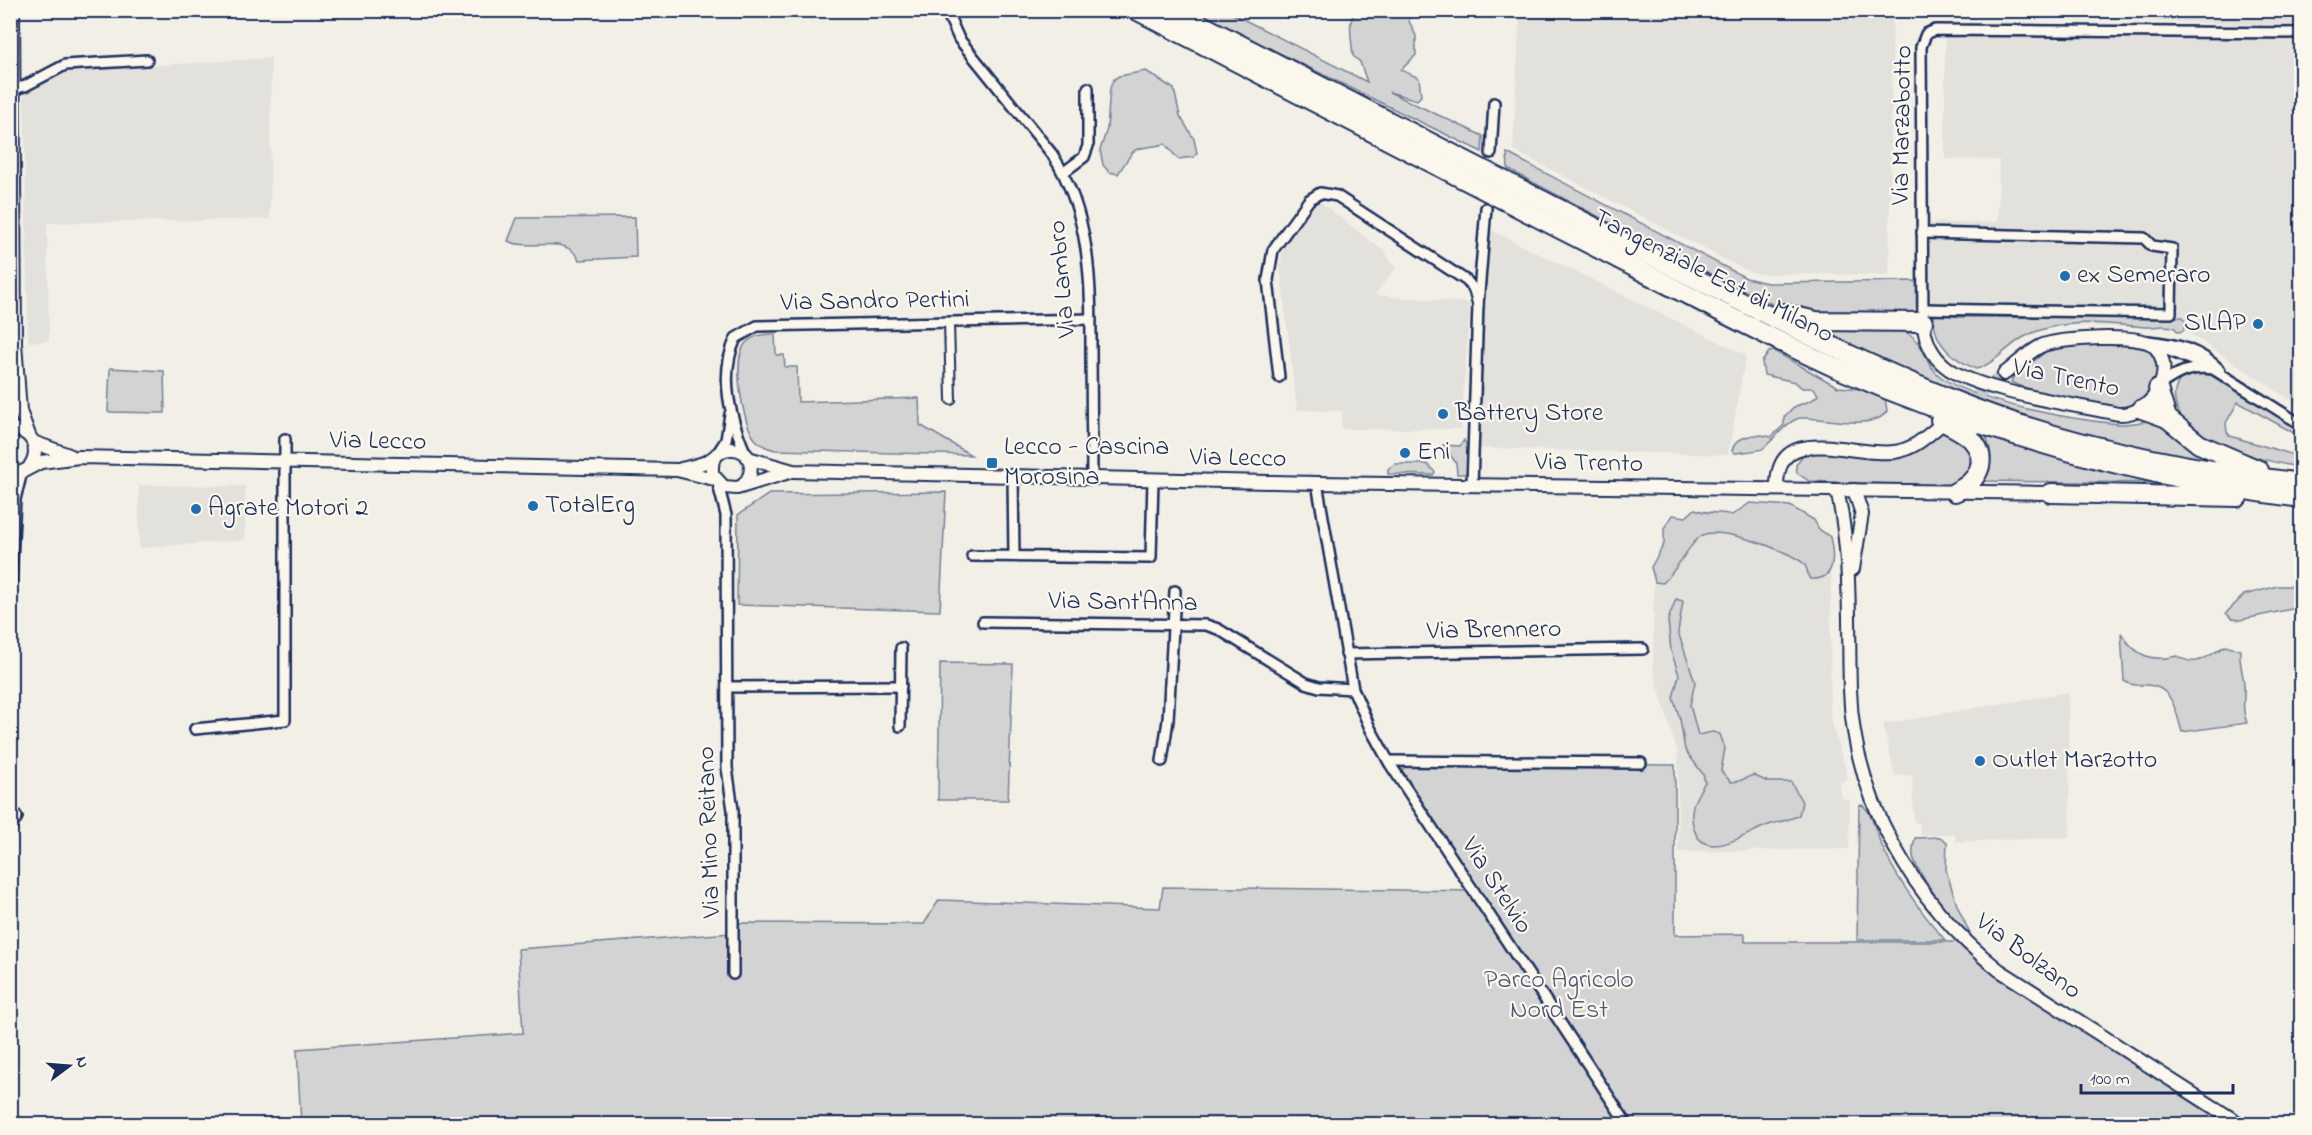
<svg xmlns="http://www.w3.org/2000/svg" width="2312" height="1135" font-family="'Indie Flower',sans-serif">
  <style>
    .built { fill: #e2e1dc }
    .green { fill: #d2d3d2; stroke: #768198; stroke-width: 1.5 }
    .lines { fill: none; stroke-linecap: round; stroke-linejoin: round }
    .tertiary-tunnel { stroke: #c7c9cb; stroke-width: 12; stroke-dasharray: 12 6; stroke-linecap: butt }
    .pedestrian-casing { stroke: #1b2f5e; stroke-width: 12 }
    .minor-casing { stroke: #1b2f5e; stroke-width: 14 }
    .tertiary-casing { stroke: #1b2f5e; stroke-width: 16 }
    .motorway-casing { stroke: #1b2f5e; stroke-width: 22 }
    .pedestrian { stroke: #fbf7ec; stroke-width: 8 }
    .minor { stroke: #fbf7ec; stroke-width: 9 }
    .tertiary { stroke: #fbf7ec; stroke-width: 12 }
    .motorway { stroke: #fbf7ec; stroke-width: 18 }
    .poi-dot { fill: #1f6fb2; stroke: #fbf7ec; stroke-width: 2 }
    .labels { text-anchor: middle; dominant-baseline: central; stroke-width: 4.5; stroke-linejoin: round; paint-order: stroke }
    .street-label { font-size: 26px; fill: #1b2f5e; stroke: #fbf7ec }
    .poi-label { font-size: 26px; fill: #1b2f5e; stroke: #fbf7ec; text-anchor: start }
    .park-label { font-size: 26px; fill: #49587b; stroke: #fbf7ec }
  </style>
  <rect width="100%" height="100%" fill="#f2efe6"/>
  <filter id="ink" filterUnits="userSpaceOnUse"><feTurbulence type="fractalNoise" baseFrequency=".0167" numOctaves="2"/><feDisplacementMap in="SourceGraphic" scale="12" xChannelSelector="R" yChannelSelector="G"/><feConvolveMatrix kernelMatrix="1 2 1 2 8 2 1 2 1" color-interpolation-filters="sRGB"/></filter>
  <g filter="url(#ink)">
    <g class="built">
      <polygon points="1925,10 2301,10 2302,26 1924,13"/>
      <polygon points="1520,11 1893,12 1889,275 1758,274 1745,270 1513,150"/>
      <polygon points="1945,34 2301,36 2301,407 2181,328 1939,323 1931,321 1930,223 1998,222 1999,160 1945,159"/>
      <polygon points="271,58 270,219 47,223 49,341 28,342 24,90 68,71"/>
      <polygon points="1316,199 1385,252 1396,268 1374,295 1470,303 1461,429 1341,429 1342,411 1297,410 1280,266 1283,248"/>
      <polygon points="1488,229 1746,355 1728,455 1477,448"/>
      <polygon points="139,485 245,486 245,540 139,548"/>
      <polygon points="1700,528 1773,537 1831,574 1830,716 1848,778 1840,783 1841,797 1850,800 1849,849 1678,852 1678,755 1653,669 1654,584"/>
      <polygon points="2068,692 2070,837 1956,842 1955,834 1920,835 1920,823 1914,822 1912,775 1895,776 1883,724"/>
    </g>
    <g class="green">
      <path d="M 1193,11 L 1227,11 L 1367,82 L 1360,62 L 1353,56 C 1352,41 1347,24 1355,11 L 1412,11 L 1409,21 L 1416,36 L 1416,55 L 1401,70 L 1419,78 L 1421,96 L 1417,100 L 1389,92 L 1483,136 L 1482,152 Z"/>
      <path d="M 1146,71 L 1174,89 L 1180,116 L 1194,139 L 1197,153 L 1194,157 L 1178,159 L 1165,144 C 1128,152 1139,142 1118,174 L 1109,172 L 1103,165 L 1100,150 L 1107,129 L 1110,88 L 1114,79 L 1119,76 Z"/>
      <polygon points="1507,153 1746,278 1767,283 1914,281 1918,284 1918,307 1915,314 1817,316 1780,308 1662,250 1508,169"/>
      <path d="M 635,217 L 636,257 L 579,260 C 567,233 530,252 508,241 L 517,218 Z"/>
      <path d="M 1942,314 L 1960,317 L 2183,317 L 2186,324 L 2183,331 L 2178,332 L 2175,328 C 2163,323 2156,328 2144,327 C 2106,323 2061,318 2026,336 C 2009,344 1994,365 1976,369 C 1953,359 1933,344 1934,316 Z"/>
      <path d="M 1805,328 L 1901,330 C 1926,338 1922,363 1941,377 C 1980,404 2070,419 2118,424 C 2130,425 2142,421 2154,420 L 2205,456 L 2197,463 L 1999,413 Z"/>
      <path d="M 775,334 L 776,355 L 784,355 L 785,367 L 797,367 L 798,402 L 919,398 L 920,425 L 971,455 L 775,450 C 767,448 760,445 755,439 C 742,423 732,361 745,344 C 753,335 764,334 775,334 Z"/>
      <path d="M 2127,344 C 2132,344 2140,344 2145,346 C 2170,357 2154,397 2135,406 C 2121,413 2026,391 2011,382 L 2013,377 L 2048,350 L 2068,345 Z"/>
      <path d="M 1774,351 L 1838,387 L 1860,389 L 1885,398 L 1887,411 C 1874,432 1823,417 1802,418 C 1788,418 1774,441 1762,449 C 1759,451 1740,452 1735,453 L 1732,451 C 1735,435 1757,433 1771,437 L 1784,425 L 1784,417 L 1796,406 L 1812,400 L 1818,395 L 1814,388 L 1802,388 L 1795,382 L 1764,375 L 1762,362 L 1769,352 Z"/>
      <polygon points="110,368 164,371 165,413 108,412"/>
      <path d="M 2206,371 L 2221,378 L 2301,429 L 2301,437 L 2238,402 L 2226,423 L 2227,432 L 2230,436 L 2301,457 L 2301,467 C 2268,463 2181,441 2175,402 C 2173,390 2178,380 2186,373 Z"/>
      <polygon points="1948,427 1961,434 1978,466 1950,486 1809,481 1797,473 1796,465 1804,453 1903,454 1919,449"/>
      <path d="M 1985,435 L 2169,483 L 1980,481 C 1992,465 1994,453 1985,435 Z"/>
      <path d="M 1464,440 C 1469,451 1474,465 1465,474 L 1457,474 L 1456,463 L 1443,445 L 1460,446 Z"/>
      <polygon points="1395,464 1427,464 1435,472 1433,475 1388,474 1388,469"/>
      <polygon points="946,492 940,611 737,605 738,515 769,494"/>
      <path d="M 1750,503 L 1790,506 L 1814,520 L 1819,529 L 1830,537 C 1834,555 1837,581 1810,579 C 1806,574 1809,568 1803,563 C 1788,550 1717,525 1701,536 C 1689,544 1677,570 1663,583 L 1655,582 L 1651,567 L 1664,544 L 1664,528 L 1673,515 L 1686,517 L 1695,509 C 1708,515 1718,511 1732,515 Z"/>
      <polygon points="2278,586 2301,586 2301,607 2240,620 2232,619 2226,613 2244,595"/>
      <path d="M 1676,599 L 1683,601 L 1678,632 L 1695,682 L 1690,705 L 1698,735 L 1713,732 L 1720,734 L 1725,748 L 1721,771 L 1731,782 L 1739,781 L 1753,775 L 1768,782 L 1791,782 L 1802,802 L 1799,815 C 1788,821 1775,822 1763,827 C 1745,835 1704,862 1694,829 C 1688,809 1695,798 1705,782 L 1703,774 L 1685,750 L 1680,719 L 1673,698 L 1679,675 L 1671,651 L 1668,620 Z"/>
      <path d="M 2121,633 C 2136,657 2152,662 2178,656 C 2196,669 2209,655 2225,646 L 2240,650 C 2239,663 2243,673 2244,684 C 2245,700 2241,708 2247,723 L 2182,732 C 2176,712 2173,686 2147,685 C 2138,685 2132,686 2124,681 Z"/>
      <polygon points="940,663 1013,664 1008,800 938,800"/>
      <polygon points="1407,763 1675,765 1675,935 1745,934 1745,942 1960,942 1991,970 2226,1124 301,1124 297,1049 523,1033 518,949 732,933 733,923 924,924 939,900 1160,908 1163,887 1480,891 1402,770"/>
      <path d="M 1862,805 C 1873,812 1876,835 1882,846 C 1897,880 1921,912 1945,940 L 1857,940 L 1859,806 Z"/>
      <path d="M 1940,837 L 1947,842 L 1946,870 L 1957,905 L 1971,936 C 1958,930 1916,872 1913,856 C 1912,851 1914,842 1915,838 Z"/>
    </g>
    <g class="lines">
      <polyline class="tertiary-tunnel" points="1963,407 2004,374"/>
      <defs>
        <polyline id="pedestrian" points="949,322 951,400"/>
        <g id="minor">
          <path d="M 946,10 L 959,39 L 1052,154 C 1091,214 1091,283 1091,353 C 1091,395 1092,436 1092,478"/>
          <polyline points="13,89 25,86 65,65 147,60"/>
          <polyline points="1491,153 1494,103"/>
          <polyline points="1064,172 1084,157 1088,146 1088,88"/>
          <polyline points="1922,233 2144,238 2152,246 2172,249 2171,313 1923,309"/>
          <polyline points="1923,322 1921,47 1926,34 1935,30 2302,33"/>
          <path d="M 2148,341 C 2176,344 2199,349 2220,370"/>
          <polyline points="2160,353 2165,349 2206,366"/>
          <polyline points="1279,377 1268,280 1273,250 1309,200 1320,193 1337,196 1467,281 1474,290 1478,305"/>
          <path d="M 2160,385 C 2178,372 2191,366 2213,369 L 2302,425"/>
          <polyline points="717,454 726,440 730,414"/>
          <path d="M 746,454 C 730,418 719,374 736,338 L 757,326 L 1091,319"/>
          <polyline points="1013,476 1014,556"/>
          <polyline points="1317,483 1353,689 1370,728 1390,764 1627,1124"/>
          <polyline points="718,484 726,515 727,768 733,810 733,974"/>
          <polyline points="1472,485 1478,305 1486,208"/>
          <polyline points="972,556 1151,558 1153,479"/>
          <polyline points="10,599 15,499 22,472"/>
          <polyline points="983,622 1206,625 1218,629 1306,683 1319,687 1353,689"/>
          <polyline points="1346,654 1643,649"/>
          <polyline points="728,687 901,686"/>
          <polyline points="900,726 901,648"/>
          <polyline points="195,729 285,720 285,439"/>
          <polyline points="1162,761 1168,720 1175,591"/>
          <polyline points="1389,761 1641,763"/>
          <polyline points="10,807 17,817 10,829"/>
        </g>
        <g id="tertiary">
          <polyline points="13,10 15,343 20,411 29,435"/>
          <path d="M 1923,322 C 1925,340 1931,355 1945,366 C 1974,391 2077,405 2118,414 C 2153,416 2178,370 2154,346 C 2141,333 2058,338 2041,346 C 2027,353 2016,365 2004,374"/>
          <path d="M 10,429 C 31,429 42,448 30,466"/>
          <polyline points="33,442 69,455"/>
          <polyline points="717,454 712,464 712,474 724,487 737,488 789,472"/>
          <polyline points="748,458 793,471 1317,483 2051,493"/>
          <path d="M 681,469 C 689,467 700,465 708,461 C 717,456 722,448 733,449 C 752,450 756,471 744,484"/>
          <polyline points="10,474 22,472 41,462 79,457 677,470 714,479"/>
          <path d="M 1777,488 C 1776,420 1851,457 1894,452 C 1912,450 1925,438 1938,427"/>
          <path d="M 1837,490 C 1852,556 1848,622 1850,689 C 1853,799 1914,903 1999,970 L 2240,1124"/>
          <polyline points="1853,569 1862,514 1854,490"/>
        </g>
        <g id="motorway">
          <path d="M 1136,10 C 1278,84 1420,157 1562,230 C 1653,276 1743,326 1836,368 C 1984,433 2140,478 2302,498"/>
          <path d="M 1173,10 C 1318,85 1463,159 1608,234 C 1722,292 1835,352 1953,400 C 2063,445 2184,469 2302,483"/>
          <polyline points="1782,313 1816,321 1923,322"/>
          <polyline points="2158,389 2167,418"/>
          <polyline points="2142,409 2167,418 2199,444 2259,470"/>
          <path d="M 1940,420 C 1951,426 1964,431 1972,440 C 1991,461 1976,483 1955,492"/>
          <polyline points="2051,493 2238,497"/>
        </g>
      </defs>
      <use href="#pedestrian" class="pedestrian-casing"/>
      <use href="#minor" class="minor-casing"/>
      <use href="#tertiary" class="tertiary-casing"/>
      <use href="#motorway" class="motorway-casing"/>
      <use href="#pedestrian" class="pedestrian"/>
      <use href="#minor" class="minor"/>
      <use href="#tertiary" class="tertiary"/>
      <use href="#motorway" class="motorway"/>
    </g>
  </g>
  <g class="poi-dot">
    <circle cx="2065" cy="276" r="6"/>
    <circle cx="2258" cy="324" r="6"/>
    <circle cx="1443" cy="414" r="6"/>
    <circle cx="1405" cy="453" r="6"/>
    <rect x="986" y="457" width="12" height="12" rx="3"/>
    <circle cx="533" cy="506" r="6"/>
    <circle cx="196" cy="509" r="6"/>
    <circle cx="1980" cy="761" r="6"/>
  </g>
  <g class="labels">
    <g class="street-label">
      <text transform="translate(1903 125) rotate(-89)">Via Marzabotto</text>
      <text transform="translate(1713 277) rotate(27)">Tangenziale Est di Milano</text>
      <text transform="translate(1063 279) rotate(-95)">Via Lambro</text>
      <text transform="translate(875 302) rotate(-1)">Via Sandro Pertini</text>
      <text transform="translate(2066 379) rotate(12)">Via Trento</text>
      <text transform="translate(378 442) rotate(1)">Via Lecco</text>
      <text transform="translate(1238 459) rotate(1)">Via Lecco</text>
      <text transform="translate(1589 464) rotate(1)">Via Trento</text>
      <text transform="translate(1123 603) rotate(1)">Via Sant'Anna</text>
      <text transform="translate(1494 631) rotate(-1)">Via Brennero</text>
      <text transform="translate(710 832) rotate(-92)">Via Mino Reitano</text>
      <text transform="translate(1496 886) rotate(57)">Via Stelvio</text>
      <text transform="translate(2028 957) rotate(37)">Via Bolzano</text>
    </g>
    <g class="poi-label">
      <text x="2077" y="276">ex Semeraro</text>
      <text x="2246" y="324" text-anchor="end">SILAP</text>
      <text x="1455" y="414">Battery Store</text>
      <text x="1004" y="448">Lecco - Cascina<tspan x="1004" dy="30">Morosina</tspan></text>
      <text x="1417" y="453">Eni</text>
      <text x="545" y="506">TotalErg</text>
      <text x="208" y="509">Agrate Motori 2</text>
      <text x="1992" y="761">Outlet Marzotto</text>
    </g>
    <g class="park-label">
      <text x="1559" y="981">Parco Agricolo<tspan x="1559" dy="30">Nord Est</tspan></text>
    </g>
  </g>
  <rect width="2312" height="1135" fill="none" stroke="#fbf7ec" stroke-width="36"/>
  <rect x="18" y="18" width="2276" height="1099" fill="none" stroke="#1b2f5e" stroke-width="2" filter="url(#ink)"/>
  <g transform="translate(69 1066) rotate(74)" stroke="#fbf7ec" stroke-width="4.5" paint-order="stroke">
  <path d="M0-4.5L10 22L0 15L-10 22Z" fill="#1b2f5e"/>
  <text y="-9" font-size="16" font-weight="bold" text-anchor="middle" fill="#1b2f5e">N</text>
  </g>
  <path d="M2081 1084v9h152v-9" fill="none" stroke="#1b2f5e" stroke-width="3"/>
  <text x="2090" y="1084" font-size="18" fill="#1b2f5e" stroke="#fbf7ec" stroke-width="4.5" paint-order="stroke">100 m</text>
</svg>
